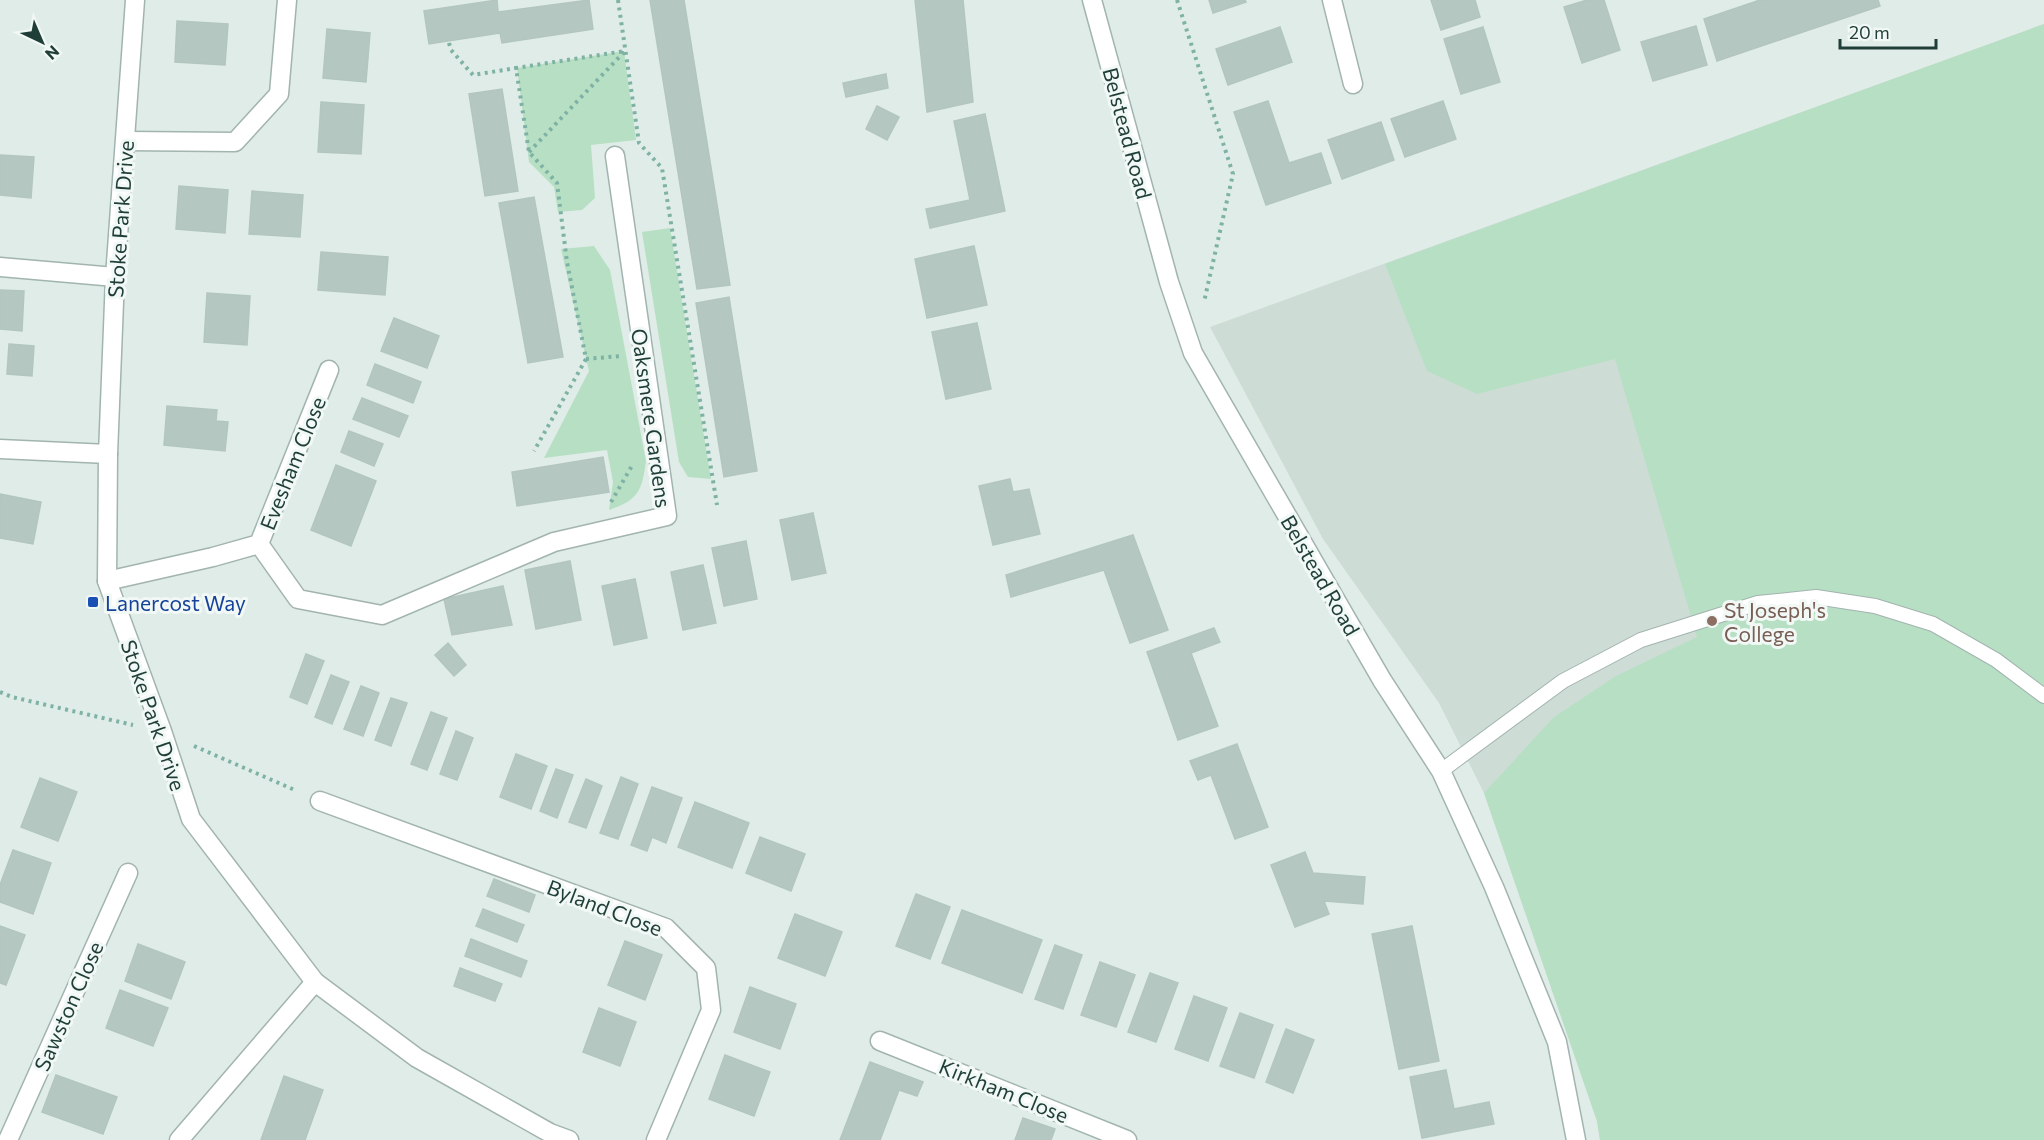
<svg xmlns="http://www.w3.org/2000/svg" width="2044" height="1140" font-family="Commissioner,sans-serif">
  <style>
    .built { fill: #cedcd6 }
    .green { fill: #b7dfc4 }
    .building { fill: #b5c7c1; stroke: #b2c6bf; stroke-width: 1.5 }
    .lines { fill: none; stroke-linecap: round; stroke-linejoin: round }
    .service-casing { stroke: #a2b4af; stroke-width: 16 }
    .minor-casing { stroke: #a2b4af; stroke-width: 21 }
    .tertiary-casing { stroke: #a2b4af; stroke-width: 21 }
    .path { stroke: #7eb2a5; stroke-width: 4; stroke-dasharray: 3 4.5; stroke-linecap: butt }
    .service { stroke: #fff; stroke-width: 14 }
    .minor { stroke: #fff; stroke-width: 18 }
    .tertiary { stroke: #fff; stroke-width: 18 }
    .transit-dot { fill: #1a4fb4; stroke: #f1f8f5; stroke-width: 2 }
    .education-dot { fill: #8d6e63; stroke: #f1f8f5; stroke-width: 2 }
    .labels { text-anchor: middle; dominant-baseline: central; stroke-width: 6; stroke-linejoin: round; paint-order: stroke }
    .street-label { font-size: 21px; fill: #1f3e37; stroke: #f1f8f5 }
    .transit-label { font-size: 21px; fill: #164399; stroke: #f1f8f5; text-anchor: start }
    .education-label { font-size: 21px; fill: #785e54; stroke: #f1f8f5; text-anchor: start }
  </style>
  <rect width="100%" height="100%" fill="#e0ece7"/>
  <polygon class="built" points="2044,24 2044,1140 1600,1140 1597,1121 1484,793 1439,703 1323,539 1210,327"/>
  <g class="green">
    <polygon points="2044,24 2044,1140 1600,1140 1597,1121 1484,793 1554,717 1616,676 1697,637 1615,359 1477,394 1427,371 1385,264"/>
    <polygon points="624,51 636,140 591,145 595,198 582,210 558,212 554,187 529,162 517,68"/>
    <polygon points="670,228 711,479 688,477 679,462 642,232"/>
    <path d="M 594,246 L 610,270 L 646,461 C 642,490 639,500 609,510 L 613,482 L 607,450 L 544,458 L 589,371 L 561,249 Z"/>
  </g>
  <g class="building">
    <polygon points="497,0 498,12 589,0 593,29 502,43 500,33 429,44 424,11"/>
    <polygon points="650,0 684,0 730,285 697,289"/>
    <polygon points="915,0 963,0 973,102 927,112"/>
    <polygon points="1209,0 1245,0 1246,2 1213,13"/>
    <polygon points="1431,0 1475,0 1480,17 1441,30"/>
    <polygon points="1587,0 1604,0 1620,50 1582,63 1564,7"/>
    <polygon points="1760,0 1878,0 1880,6 1717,61 1704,19"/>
    <polygon points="177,21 228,24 225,65 175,62"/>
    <polygon points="1696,26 1707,65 1653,81 1641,42"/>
    <polygon points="1280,27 1292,62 1228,85 1216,49"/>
    <polygon points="1483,27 1500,82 1461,94 1444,39"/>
    <polygon points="327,29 370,33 366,82 323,78"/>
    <polygon points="886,74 888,88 846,97 843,83"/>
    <polygon points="502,89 518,191 485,196 469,94"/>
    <polygon points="1268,101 1289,163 1321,153 1331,183 1266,205 1234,112"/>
    <polygon points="1443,101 1456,139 1405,157 1391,119"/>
    <polygon points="321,102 364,105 361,154 318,152"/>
    <polygon points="877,106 899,117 887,140 866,129"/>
    <polygon points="985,114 1005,211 930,228 926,209 970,200 954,121"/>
    <polygon points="1381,122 1394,160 1342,179 1328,140"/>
    <polygon points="0,155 34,157 31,198 0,195"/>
    <polygon points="179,186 228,190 225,233 176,229"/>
    <polygon points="252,191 303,195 300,237 249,234"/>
    <polygon points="534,197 563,357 528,363 499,203"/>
    <polygon points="974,246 987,305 927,318 915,259"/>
    <polygon points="321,252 388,257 385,295 318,290"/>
    <polygon points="0,290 24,291 22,331 0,329"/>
    <polygon points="207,293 250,296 247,345 204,342"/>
    <polygon points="729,297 757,471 724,477 696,303"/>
    <polygon points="394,318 439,336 427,368 381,351"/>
    <polygon points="977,323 991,389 946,399 932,332"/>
    <polygon points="9,344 34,346 32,376 7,374"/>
    <polygon points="375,364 421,382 413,403 367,385"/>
    <polygon points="362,398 408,416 399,437 353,419"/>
    <polygon points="167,406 217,410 216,421 228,422 225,451 164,445"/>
    <polygon points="349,431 383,444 374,466 341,452"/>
    <polygon points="603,457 609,492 517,506 512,472"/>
    <polygon points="336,465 376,481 351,546 311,530"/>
    <polygon points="1010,479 1013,492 1029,489 1040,534 993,545 979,486"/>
    <polygon points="0,494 41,502 33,544 0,538"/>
    <polygon points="813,513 826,573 792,580 780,520"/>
    <polygon points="1133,535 1168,630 1130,643 1104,570 1011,597 1006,575"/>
    <polygon points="746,541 757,599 724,606 712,548"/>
    <polygon points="570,561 581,620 536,629 525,570"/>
    <polygon points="703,565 716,623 683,630 671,572"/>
    <polygon points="635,579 647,638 614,645 602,586"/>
    <polygon points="503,586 512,625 452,635 444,599"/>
    <polygon points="1214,628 1220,642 1191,653 1218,726 1178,740 1147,652"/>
    <polygon points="448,643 466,665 454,676 435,655"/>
    <polygon points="306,654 324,661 307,704 290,697"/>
    <polygon points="331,675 349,682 332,724 315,717"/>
    <polygon points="361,686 379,693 363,736 344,729"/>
    <polygon points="391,698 407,703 391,746 375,740"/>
    <polygon points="431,712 447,718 427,770 411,764"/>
    <polygon points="456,731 473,738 457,780 440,774"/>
    <polygon points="1237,744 1268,827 1235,839 1211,775 1198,780 1190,761"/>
    <polygon points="516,754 547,766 531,809 500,797"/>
    <polygon points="556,769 573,775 557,818 540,811"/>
    <polygon points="621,777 638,784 618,839 600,833"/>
    <polygon points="40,778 77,792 58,841 21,827"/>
    <polygon points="586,779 602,786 586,828 569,822"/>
    <polygon points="652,787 682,798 666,843 652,837 647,851 631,845"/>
    <polygon points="695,802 749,823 732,868 678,847"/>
    <polygon points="760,837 805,854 791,891 746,873"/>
    <polygon points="13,850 51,863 33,914 0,902 0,885"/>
    <polygon points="1305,852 1313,873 1365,877 1363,904 1324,901 1329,914 1295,927 1271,865"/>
    <polygon points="494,879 535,895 529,912 487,896"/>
    <polygon points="916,894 950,907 930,959 896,946"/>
    <polygon points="483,909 524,925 517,942 476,926"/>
    <polygon points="962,910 1042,940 1022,993 942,963"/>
    <polygon points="795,914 842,932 825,976 778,958"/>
    <polygon points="0,926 25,935 6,985 0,983"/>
    <polygon points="1412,926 1439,1061 1399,1069 1372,934"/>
    <polygon points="471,939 527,961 521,977 465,956"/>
    <polygon points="625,941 662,955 645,1000 608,985"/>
    <polygon points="138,944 185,962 171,999 125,981"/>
    <polygon points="1055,945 1082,955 1063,1009 1035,999"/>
    <polygon points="1100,962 1135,975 1116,1027 1081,1015"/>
    <polygon points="460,968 502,984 495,1001 454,986"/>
    <polygon points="1150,973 1178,983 1156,1042 1128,1032"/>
    <polygon points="750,987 796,1004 780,1049 734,1032"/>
    <polygon points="120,990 168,1008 153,1046 106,1028"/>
    <polygon points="1194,996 1227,1008 1208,1061 1175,1049"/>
    <polygon points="599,1008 636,1022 620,1066 583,1052"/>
    <polygon points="1240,1013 1273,1025 1254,1078 1220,1066"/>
    <polygon points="1286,1029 1314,1040 1293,1093 1266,1082"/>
    <polygon points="725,1055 770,1072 754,1116 709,1099"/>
    <polygon points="870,1062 923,1082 917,1096 899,1090 880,1140 840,1140"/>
    <polygon points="1446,1070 1454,1109 1489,1102 1494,1124 1422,1138 1410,1077"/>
    <polygon points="56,1075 117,1097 103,1134 42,1112"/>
    <polygon points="284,1076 323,1090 305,1140 261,1140"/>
    <polygon points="1023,1118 1055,1129 1051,1140 1015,1140"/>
  </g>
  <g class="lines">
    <defs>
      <polyline id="service" points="1441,771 1563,681 1641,640 1758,603 1816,597 1875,606 1933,624 1996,660 2044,696"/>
      <g id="minor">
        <polyline points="1332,0 1353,84"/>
        <polyline points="126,141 235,142 279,94 287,0"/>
        <polyline points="0,267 115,277"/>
        <polyline points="0,449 108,454"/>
        <polyline points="259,544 298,599 382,615 554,542 667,516 615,156"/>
        <polyline points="107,581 213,557 259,544 329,370"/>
        <polyline points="320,801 666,928 706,968 711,1010 656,1140"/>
        <polyline points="880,1041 1127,1140"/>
        <polyline points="8,1140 128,873"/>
        <polyline points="179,1140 315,982"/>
      </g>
      <g id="tertiary">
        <polyline points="135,0 115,277 108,454 107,581 162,731 191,819 315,982 417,1058 550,1133 569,1140"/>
        <polyline points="1092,0 1169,282 1193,353 1382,680 1441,771 1494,887 1557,1042 1576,1140"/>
      </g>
    </defs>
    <use href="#service" class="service-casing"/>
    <use href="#minor" class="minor-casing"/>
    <use href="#tertiary" class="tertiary-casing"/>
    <g class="path">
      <polyline points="618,0 639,143 662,168 717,505"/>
      <polyline points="1177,0 1233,174 1204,302"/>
      <polyline points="449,43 451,50 473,75 516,68"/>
      <polyline points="529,152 625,51 516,68 529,152 557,183 567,262 586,359 534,451"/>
      <polyline points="586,359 621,356"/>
      <polyline points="611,502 633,464"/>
      <polyline points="0,692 12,697 133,725"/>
      <polyline points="194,746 297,791"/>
    </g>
    <use href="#service" class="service"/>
    <use href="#minor" class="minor"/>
    <use href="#tertiary" class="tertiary"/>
  </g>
  <rect class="transit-dot" x="87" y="596" width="12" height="12" rx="3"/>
  <circle class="education-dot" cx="1712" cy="621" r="6"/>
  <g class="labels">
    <g class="street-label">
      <text transform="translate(1128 133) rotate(75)">Belstead Road</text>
      <text transform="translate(120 219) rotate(-86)">Stoke Park Drive</text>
      <text transform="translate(652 418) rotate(82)">Oaksmere Gardens</text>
      <text transform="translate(292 463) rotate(-68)">Evesham Close</text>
      <text transform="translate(1321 575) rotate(60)">Belstead Road</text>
      <text transform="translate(154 715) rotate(71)">Stoke Park Drive</text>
      <text transform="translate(605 907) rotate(21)">Byland Close</text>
      <text transform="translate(68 1006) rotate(-66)">Sawston Close</text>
      <text transform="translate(1004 1090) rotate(22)">Kirkham Close</text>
    </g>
    <g class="transit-label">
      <text x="105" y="602">Lanercost Way</text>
    </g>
    <g class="education-label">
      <text x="1724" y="609">St Joseph's<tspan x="1724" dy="24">College</tspan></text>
    </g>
  </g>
  <g transform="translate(42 42) rotate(136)" stroke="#f1f8f5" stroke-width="4.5" paint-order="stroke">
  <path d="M0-4.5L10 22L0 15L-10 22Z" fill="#1f3e37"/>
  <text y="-9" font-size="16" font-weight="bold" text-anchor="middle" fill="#1f3e37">N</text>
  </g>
  <path d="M1840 39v9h96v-9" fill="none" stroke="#1f3e37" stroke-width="3"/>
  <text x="1849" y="39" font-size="18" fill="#1f3e37" stroke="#f1f8f5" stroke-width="4.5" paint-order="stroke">20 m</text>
</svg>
